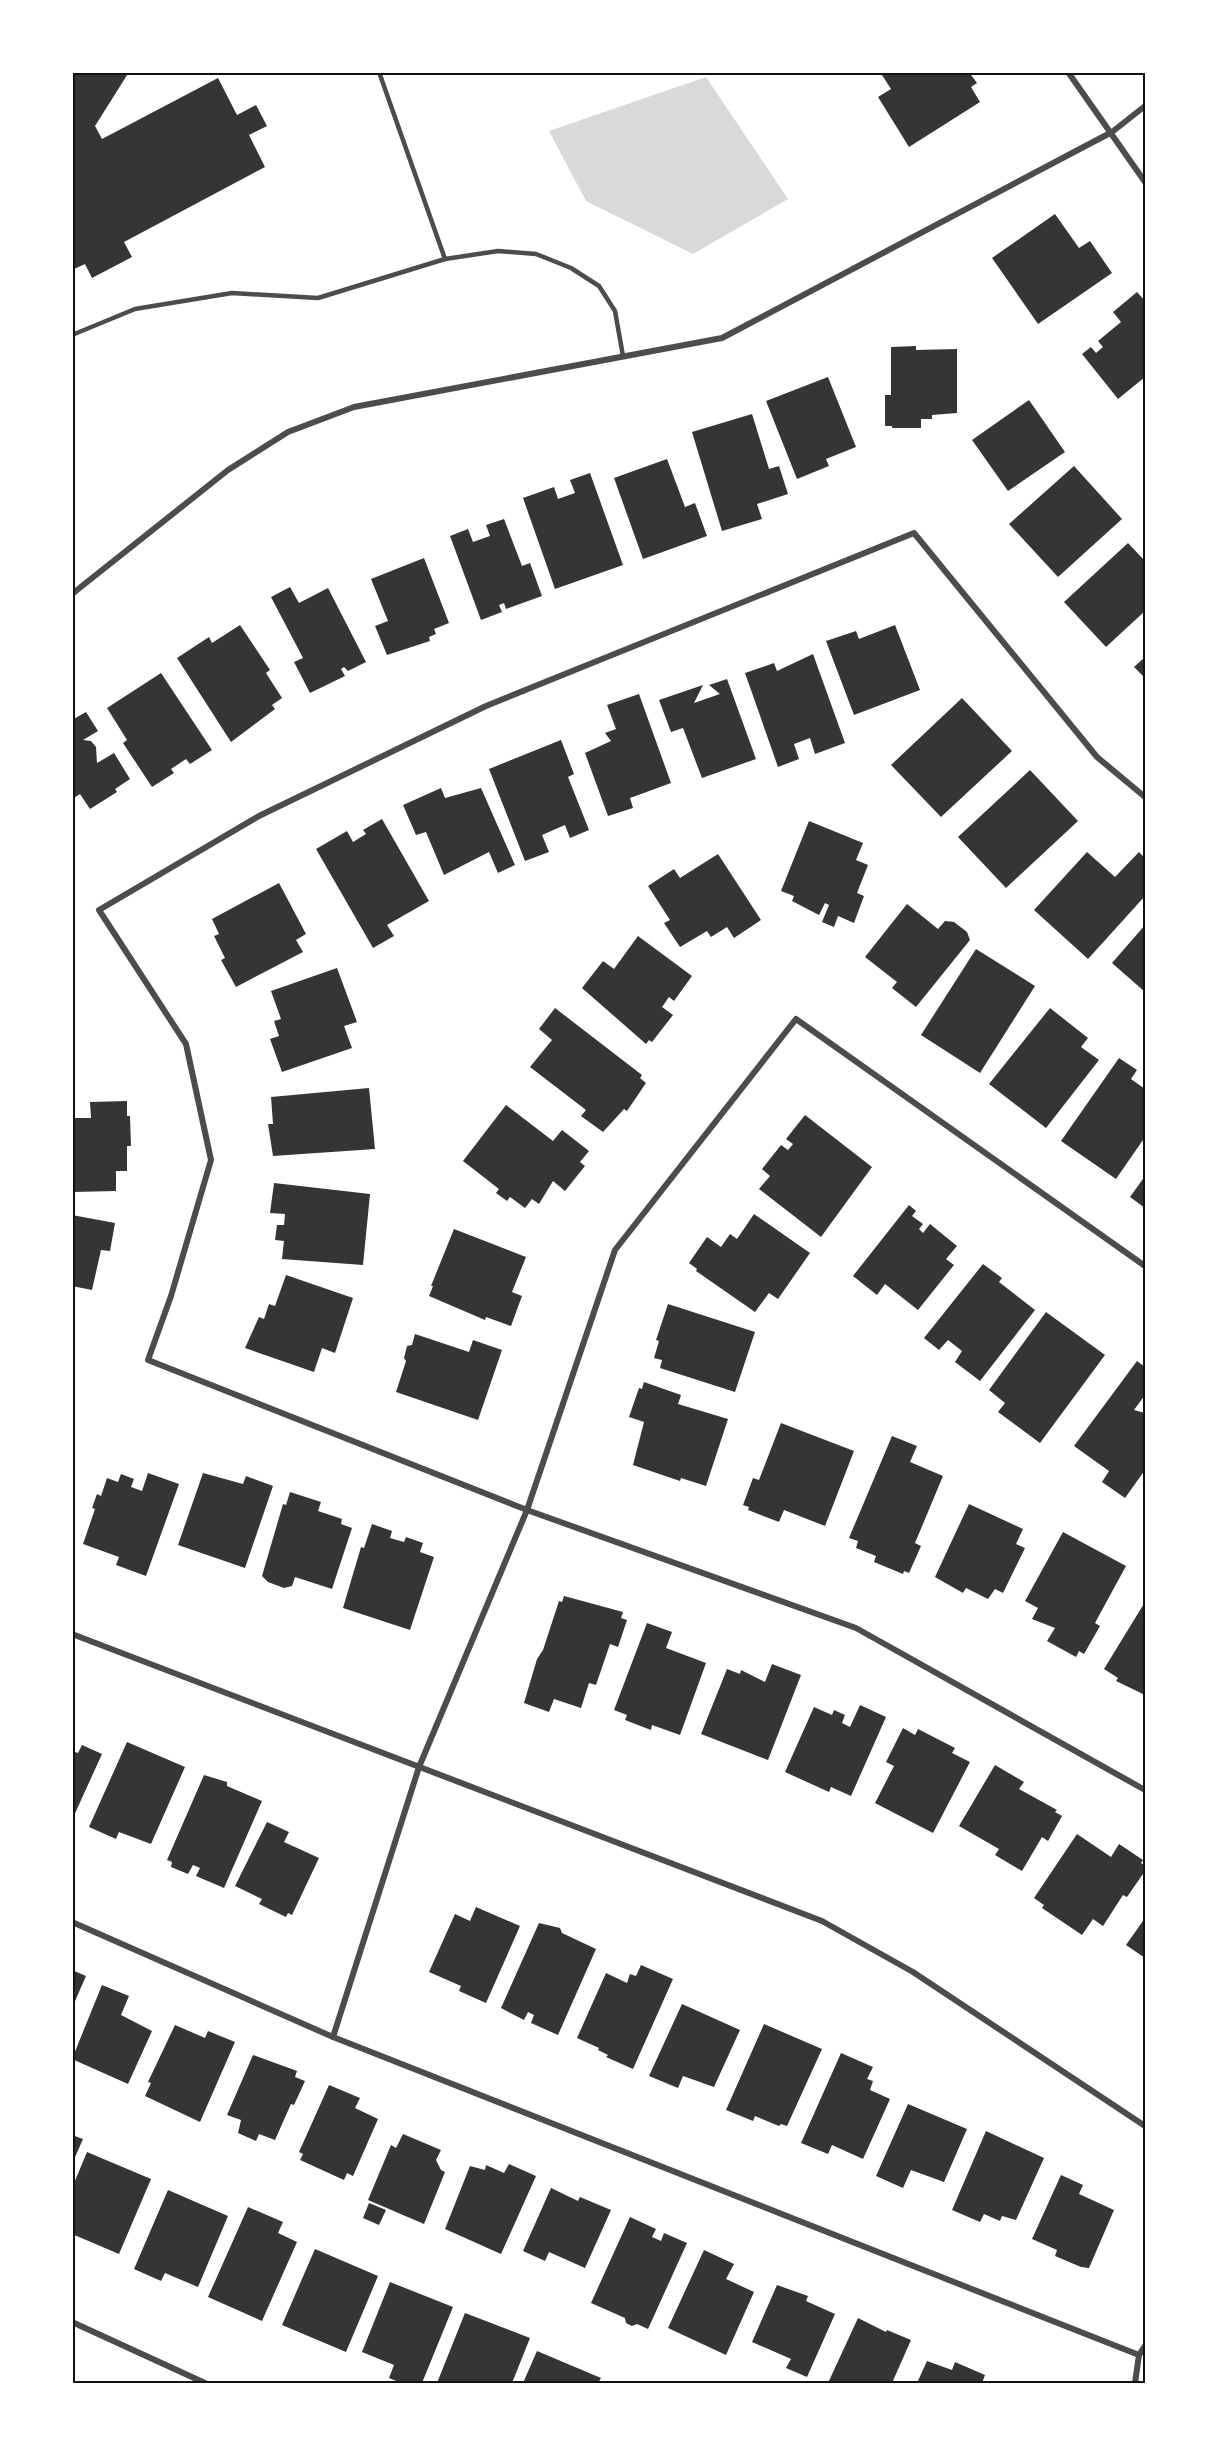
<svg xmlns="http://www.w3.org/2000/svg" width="1217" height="2455" font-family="Cabin,sans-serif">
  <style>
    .water { fill: #d9d9d9 }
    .building { fill: #353535 }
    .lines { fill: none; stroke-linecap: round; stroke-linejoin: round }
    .service { stroke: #4c4c4c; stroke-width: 4.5 }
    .minor { stroke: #4c4c4c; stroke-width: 6 }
    .neatline { fill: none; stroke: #111; stroke-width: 2 }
  </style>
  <rect width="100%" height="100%" fill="#fff"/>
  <polygon class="water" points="706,77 788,199 693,254 586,201 549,131"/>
  <g class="building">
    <polygon points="72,72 129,72 95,126 102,139 218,78 237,115 256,105 267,126 249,135 265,167 124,242 132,257 92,278 85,264 72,270"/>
    <polygon points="880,72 969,72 977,83 971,87 980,102 909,147 878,97 891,89"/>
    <polygon points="1055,214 1079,248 1090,241 1112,273 1038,324 992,258"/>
    <polygon points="1137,292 1145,301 1145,377 1118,399 1082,354 1091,347 1096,353 1103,347 1098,341 1121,322 1113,312"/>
    <polygon points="916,346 916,350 957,349 957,413 932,415 932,419 921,419 921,428 892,428 892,426 885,426 885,395 891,395 891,347"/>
    <polygon points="828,377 856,447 826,459 829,466 797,479 766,401"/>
    <polygon points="1029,400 1065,452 1008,491 972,440"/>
    <polygon points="752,414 769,469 779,466 788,494 757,504 762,519 722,531 692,432"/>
    <polygon points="667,459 685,507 695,503 707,536 643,559 614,478"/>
    <polygon points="1074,466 1122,519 1058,577 1009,524"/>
    <polygon points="590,473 623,565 555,589 523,498 554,487 558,499 575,493 570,480"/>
    <polygon points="504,519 522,566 530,563 542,596 506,609 504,603 499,605 502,612 481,620 450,536 468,529 473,542 490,536 486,525"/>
    <polygon points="1128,543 1145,561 1145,611 1106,647 1064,602"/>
    <polygon points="424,558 449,623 434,629 436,634 429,637 430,641 387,655 375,626 388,621 371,579"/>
    <polygon points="290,587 299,603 328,588 366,662 348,671 344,667 341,669 345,676 310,693 294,662 303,658 271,597"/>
    <polygon points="240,625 270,670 266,673 282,698 272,705 275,709 231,742 177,658 209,637 212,643"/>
    <polygon points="895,625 920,690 854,715 826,641 856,631 859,639"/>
    <polygon points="813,654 845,743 815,754 810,738 794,744 799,759 778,767 745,673 774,663 777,671"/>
    <polygon points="1145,657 1145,678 1134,667"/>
    <polygon points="161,673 212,750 190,764 186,759 171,769 174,773 152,787 123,743 127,740 107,708"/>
    <polygon points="727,679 756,759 702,778 683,728 671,732 659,700 703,685 694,703 720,694 709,685"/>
    <polygon points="639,694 671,783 630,798 633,808 608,816 585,753 611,741 605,733 616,729 607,705"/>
    <polygon points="962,698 1012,751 941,817 891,765"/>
    <polygon points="86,712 98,731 83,740 91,741 96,747 97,763 114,753 130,779 115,789 117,792 90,809 80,794 72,799 72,720"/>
    <polygon points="561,740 574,774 568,777 589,830 570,838 565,825 542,835 549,852 525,861 489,769"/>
    <polygon points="1030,770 1078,821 1006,888 958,837"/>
    <polygon points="441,788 445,798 481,788 515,865 498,873 489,852 444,875 426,832 416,835 403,805"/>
    <polygon points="382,819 429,901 387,925 394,936 373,948 316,849 347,831 353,842 366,834 363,830"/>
    <polygon points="809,821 863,843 856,860 868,865 857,893 864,896 854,923 838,916 834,927 822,922 829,905 825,903 819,915 792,901 794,896 781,891"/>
    <polygon points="1087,852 1115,877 1139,852 1145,858 1145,896 1088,959 1034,910"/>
    <polygon points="718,854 761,920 734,938 727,927 711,937 707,931 680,947 664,923 670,920 648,886 674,869 680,878"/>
    <polygon points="279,883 306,934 296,940 303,952 236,987 221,960 225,958 214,936 219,934 212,919"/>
    <polygon points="907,904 938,929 945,921 954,922 967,932 970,940 916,1007 892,988 897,982 865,957"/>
    <polygon points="1145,925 1145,992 1112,963"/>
    <polygon points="638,936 692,976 674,1001 669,997 662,1007 673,1015 652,1042 649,1040 646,1044 582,988 603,961 614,969"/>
    <polygon points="976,949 1035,986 980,1073 921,1035"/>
    <polygon points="337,968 357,1022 344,1026 352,1048 282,1072 270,1039 279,1036 274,1021 281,1019 271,991"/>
    <polygon points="555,1008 642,1075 640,1078 646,1083 627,1111 624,1109 603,1132 581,1116 586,1110 530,1067 552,1040 539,1029"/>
    <polygon points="1050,1008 1088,1038 1081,1047 1099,1060 1046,1128 989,1084"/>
    <polygon points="1119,1058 1137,1070 1131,1079 1145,1089 1145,1137 1116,1179 1061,1141"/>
    <polygon points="369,1088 375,1149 273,1156 268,1124 273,1124 271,1097"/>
    <polygon points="127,1101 127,1116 130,1116 131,1146 127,1146 127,1171 116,1171 116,1191 72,1192 72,1118 91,1118 90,1102"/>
    <polygon points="506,1105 553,1141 562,1130 589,1151 580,1162 585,1166 565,1191 553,1181 539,1204 532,1199 525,1208 510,1197 507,1201 496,1193 499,1189 463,1161"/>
    <polygon points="805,1115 872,1167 821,1237 759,1189 770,1176 762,1169 781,1145 788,1150 793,1144 786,1139"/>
    <polygon points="1145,1176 1145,1208 1130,1197"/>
    <polygon points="274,1183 370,1194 363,1265 282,1259 284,1241 275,1240 277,1225 284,1225 285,1214 270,1213"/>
    <polygon points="909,1205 916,1211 912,1216 923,1224 919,1229 923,1233 930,1224 957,1246 946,1259 954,1265 918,1310 885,1284 877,1295 853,1276"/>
    <polygon points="754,1214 810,1253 778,1299 769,1293 755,1312 696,1271 697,1269 689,1263 707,1237 721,1247 730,1234 737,1239"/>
    <polygon points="72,1215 115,1223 110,1251 101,1250 92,1290 72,1286"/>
    <polygon points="454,1229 526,1257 512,1292 522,1296 511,1326 486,1317 485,1320 429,1296 433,1286 431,1286"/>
    <polygon points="983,1264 1002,1278 999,1282 1035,1310 980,1381 955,1362 962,1351 948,1340 939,1350 924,1338"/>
    <polygon points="286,1275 353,1298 335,1353 322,1348 314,1372 245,1348 259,1317 264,1319 269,1304 275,1306"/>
    <polygon points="668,1304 755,1332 735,1392 660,1368 662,1360 654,1358 659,1341 656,1340"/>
    <polygon points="1046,1312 1105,1355 1040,1443 998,1412 1005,1403 989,1390"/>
    <polygon points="415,1334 469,1352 473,1340 502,1350 478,1420 396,1392 406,1361 404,1358 407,1346 412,1345"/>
    <polygon points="1137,1361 1145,1367 1145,1395 1134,1410 1145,1413 1145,1470 1125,1498 1102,1482 1109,1471 1074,1446"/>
    <polygon points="644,1382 681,1395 678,1404 728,1419 706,1486 681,1478 680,1481 633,1465 644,1422 629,1417 639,1388 642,1389"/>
    <polygon points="781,1423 854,1451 825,1526 784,1510 779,1522 748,1510 749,1507 743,1505 753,1478 759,1480"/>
    <polygon points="892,1436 917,1446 910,1462 943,1476 915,1543 921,1546 909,1573 904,1571 903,1574 874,1562 876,1556 856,1548 858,1541 849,1538"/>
    <polygon points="148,1473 179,1484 146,1576 116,1565 119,1557 83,1544 95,1509 92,1508 97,1494 101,1496 107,1478 118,1482 121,1474 134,1479 131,1487 142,1491"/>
    <polygon points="203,1473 243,1484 246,1476 273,1486 245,1568 178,1545"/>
    <polygon points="290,1492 321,1502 318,1511 342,1519 341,1524 352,1528 332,1589 295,1577 292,1586 284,1588 268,1582 262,1576 283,1504 286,1505"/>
    <polygon points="969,1504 1023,1529 1016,1544 1025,1548 1003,1593 995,1589 988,1599 966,1588 963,1593 935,1577"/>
    <polygon points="372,1524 392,1531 390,1538 404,1542 406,1537 423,1543 420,1552 434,1557 410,1630 343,1608 361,1547 364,1548"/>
    <polygon points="1063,1532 1126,1566 1095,1623 1100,1626 1084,1654 1079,1651 1076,1657 1047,1641 1055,1628 1032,1619 1038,1608 1025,1601"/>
    <polygon points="564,1596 623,1612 621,1618 627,1620 618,1647 610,1644 596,1685 589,1683 581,1708 554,1699 549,1712 524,1703 537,1659 543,1650 559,1601 562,1602"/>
    <polygon points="1145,1602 1145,1695 1116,1681 1118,1678 1104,1669"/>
    <polygon points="647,1623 672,1632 666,1648 706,1663 680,1735 652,1725 651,1730 625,1720 627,1715 614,1710"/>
    <polygon points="772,1664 801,1675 768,1760 701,1734 727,1669 740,1674 741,1670 765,1682"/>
    <polygon points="860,1705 886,1717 851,1796 831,1787 829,1792 785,1772 814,1707 832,1715 834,1710 845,1715 842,1723 850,1727"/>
    <polygon points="903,1728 915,1735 918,1729 955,1748 952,1753 970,1762 933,1833 875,1803 894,1766 886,1762"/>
    <polygon points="127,1742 185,1767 151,1844 119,1832 116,1839 89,1827"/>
    <polygon points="82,1745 102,1754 72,1820 72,1751 78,1753"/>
    <polygon points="995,1765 1024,1782 1019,1789 1057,1810 1055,1812 1062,1816 1048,1841 1042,1837 1022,1871 995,1855 999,1849 959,1826"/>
    <polygon points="204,1775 227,1782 227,1786 262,1801 224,1888 196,1876 200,1868 193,1865 188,1874 171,1867 172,1862 167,1860"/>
    <polygon points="267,1822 289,1832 284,1842 319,1858 292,1915 288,1913 286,1917 259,1904 262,1899 235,1886"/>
    <polygon points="1077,1834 1111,1857 1119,1844 1143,1860 1141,1863 1145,1866 1145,1871 1127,1897 1123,1895 1103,1926 1093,1919 1082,1935 1042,1908 1044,1905 1034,1898"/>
    <polygon points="476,1907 520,1926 486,2003 459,1991 461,1986 429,1972 455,1914 470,1921"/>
    <polygon points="1145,1918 1145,1958 1126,1945"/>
    <polygon points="539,1923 560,1928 562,1933 596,1949 558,2035 531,2023 534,2015 528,2012 524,2020 501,2008"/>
    <polygon points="641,1965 673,1979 633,2069 606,2057 608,2055 598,2050 599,2048 577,2038 606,1973 627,1983 630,1974 636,1976"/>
    <polygon points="72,1970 86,1976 72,2008"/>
    <polygon points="102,1985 129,1996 121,2015 152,2031 128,2084 72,2059"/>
    <polygon points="682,2004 740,2030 714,2087 683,2076 678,2088 649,2076"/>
    <polygon points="764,2024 822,2049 787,2126 781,2124 779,2126 755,2116 753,2121 726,2110"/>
    <polygon points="175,2025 205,2038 208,2031 235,2042 200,2122 145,2096 151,2083 148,2082"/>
    <polygon points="841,2053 873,2067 867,2079 873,2081 870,2090 890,2099 863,2159 832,2145 828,2154 801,2143"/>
    <polygon points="253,2055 297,2071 295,2077 305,2081 294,2105 291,2104 275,2140 259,2134 256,2141 238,2133 241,2120 227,2115"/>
    <polygon points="329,2085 360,2098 355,2108 378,2119 353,2176 347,2173 344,2180 300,2160 303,2154 299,2152"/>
    <polygon points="908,2104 967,2129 944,2182 911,2170 903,2188 876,2176"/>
    <polygon points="986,2131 1044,2158 1016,2220 1002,2216 1000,2221 984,2214 980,2222 952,2210"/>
    <polygon points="403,2134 441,2150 436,2160 441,2170 445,2172 424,2224 368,2200 391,2145 396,2148"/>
    <polygon points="72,2135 83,2139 72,2164"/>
    <polygon points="87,2152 151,2179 119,2254 72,2234 72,2188"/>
    <polygon points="509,2164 536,2176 501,2254 445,2229 470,2166 485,2170 486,2165 504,2173"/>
    <polygon points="1061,2175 1083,2185 1079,2194 1114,2210 1089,2268 1081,2267 1055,2256 1057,2250 1032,2239"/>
    <polygon points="551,2188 578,2201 580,2197 611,2210 585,2268 549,2252 545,2261 523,2251"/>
    <polygon points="168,2190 228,2216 198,2287 165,2273 161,2281 134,2269"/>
    <polygon points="369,2203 386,2210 379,2225 363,2218"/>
    <polygon points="248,2207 283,2222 278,2233 297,2242 262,2321 208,2297"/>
    <polygon points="630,2217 656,2229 652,2237 661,2241 664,2233 687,2243 648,2329 637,2324 632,2326 626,2323 625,2318 591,2303"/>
    <polygon points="315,2249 378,2276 346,2352 282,2325"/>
    <polygon points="704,2250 734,2264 726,2279 754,2292 726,2355 668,2328"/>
    <polygon points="390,2282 453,2307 422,2383 401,2383 389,2378 394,2365 362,2352"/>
    <polygon points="777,2285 808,2296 806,2301 835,2314 807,2377 786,2368 791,2359 752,2342"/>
    <polygon points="465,2313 530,2338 512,2383 437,2383"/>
    <polygon points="858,2318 886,2332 887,2330 911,2340 892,2383 828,2383"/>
    <polygon points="537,2351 601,2378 598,2383 523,2383"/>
    <polygon points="927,2361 952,2370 955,2362 985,2375 982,2383 917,2383"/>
  </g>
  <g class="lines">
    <g class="service">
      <polyline points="379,72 445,259"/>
      <polyline points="72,335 135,309 232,293 318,298 445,259 498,251 536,254 571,268 599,286 615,311 623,356"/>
    </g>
    <g class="minor">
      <polyline points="1068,72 1145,182"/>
      <polyline points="72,594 228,470 288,432 354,407 722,338 1112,132 1145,106"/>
      <polyline points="1145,797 1097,757 914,533 486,706 259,816 99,910 186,1044 211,1160 171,1296 148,1360 527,1510 856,1628 1145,1790"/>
      <polyline points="72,1634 822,1921 913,1972 1145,2126"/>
      <polyline points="72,1922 333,2037 1139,2355"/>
      <polyline points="333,2037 419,1767 527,1510 615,1250 796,1019 1145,1266"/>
      <polyline points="72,2322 205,2383"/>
      <polyline points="1135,2383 1139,2355 1145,2346"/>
    </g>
  </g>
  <rect width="1217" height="2455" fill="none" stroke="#ffffff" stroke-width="147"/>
  <rect x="74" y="74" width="1070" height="2308" class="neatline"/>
</svg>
